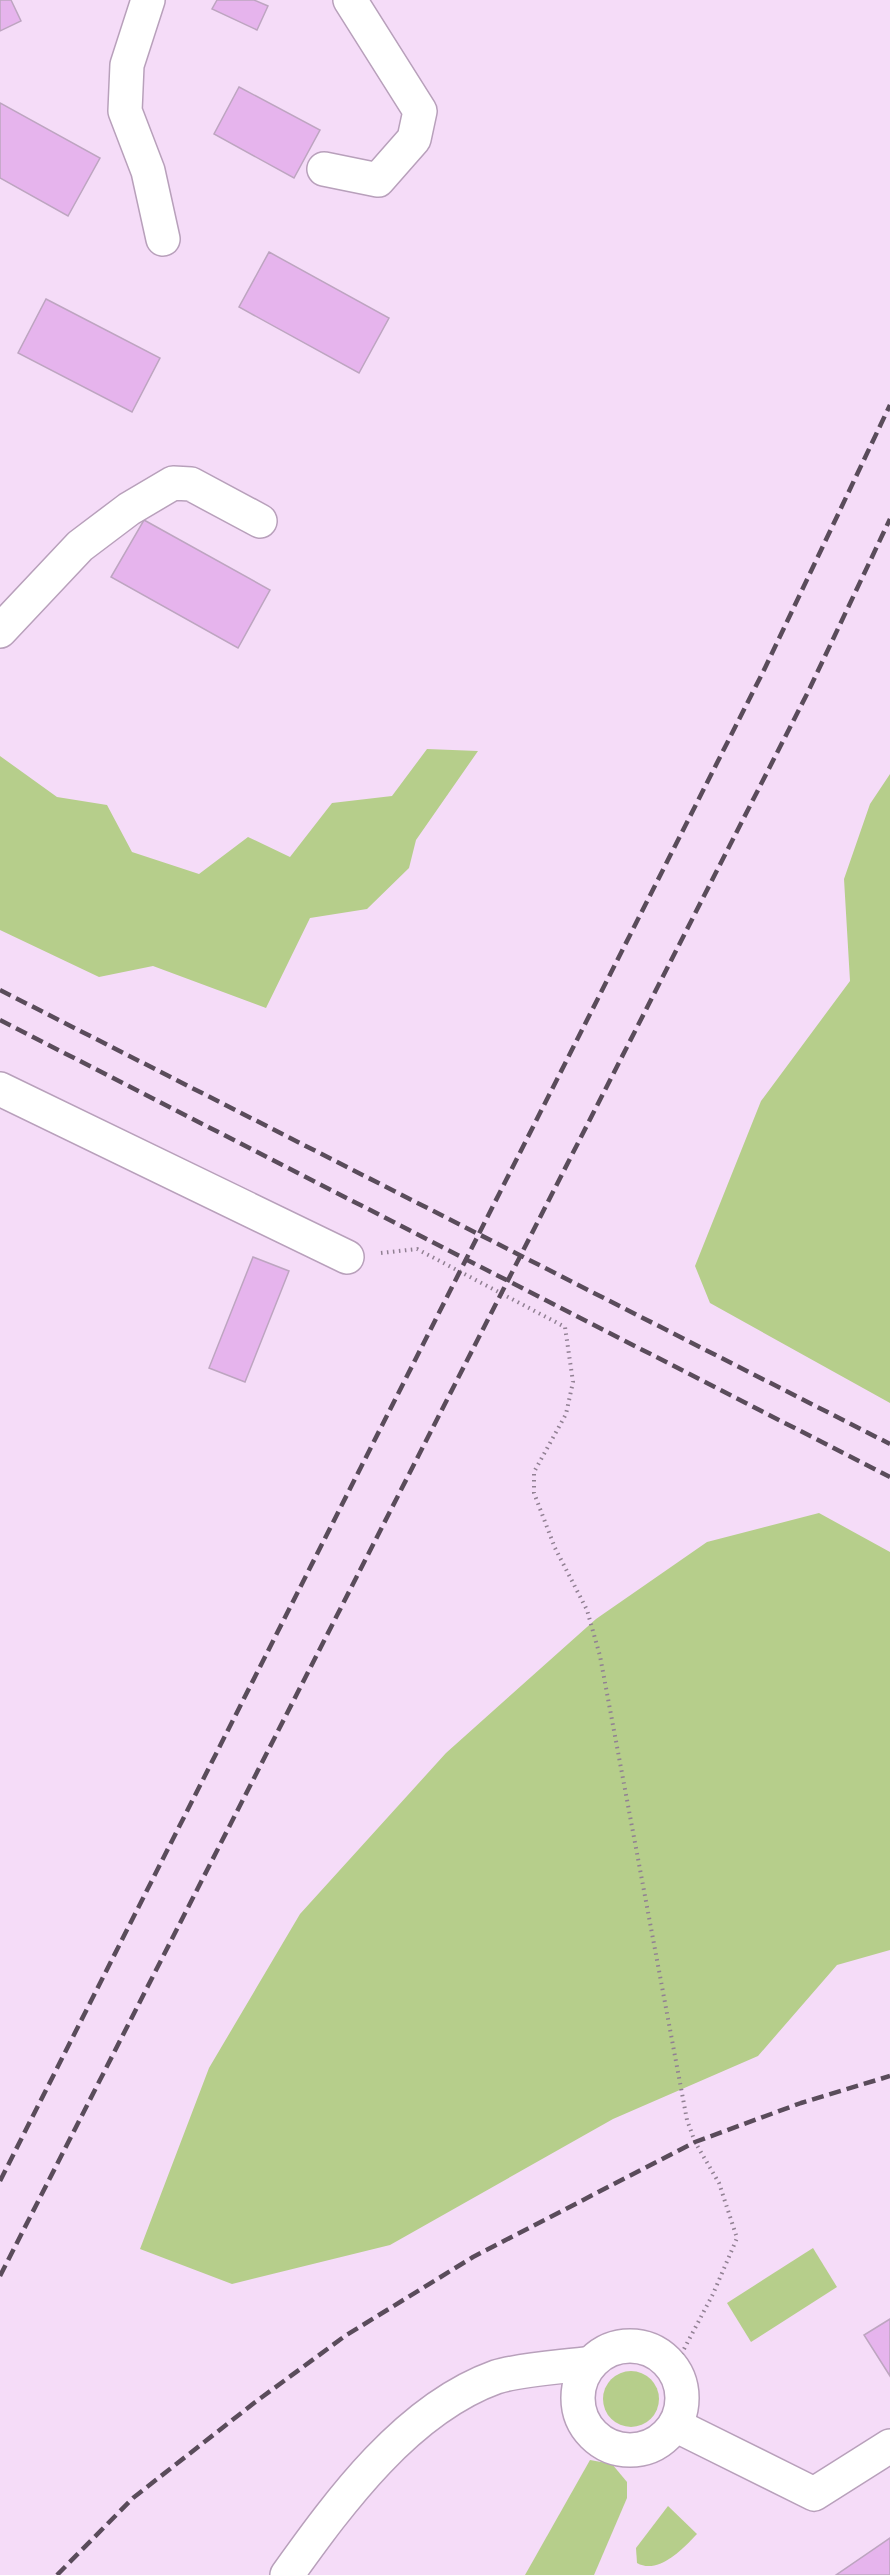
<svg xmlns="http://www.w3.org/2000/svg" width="890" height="2575" font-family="'IBM Plex Sans',sans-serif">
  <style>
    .green { fill: #b6ce8b }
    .building { fill: #e6b4ed; stroke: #bda5c0; stroke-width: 1.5 }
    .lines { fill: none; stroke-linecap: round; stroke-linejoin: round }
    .minor-casing { stroke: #b8a0bb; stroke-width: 36 }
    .path { stroke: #918093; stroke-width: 4; stroke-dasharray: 1.5 4.5; stroke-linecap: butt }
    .minor { stroke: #fff; stroke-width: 33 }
    .rail { stroke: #5a4c5b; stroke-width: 4.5; stroke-dasharray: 12 6; stroke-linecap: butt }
  </style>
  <rect width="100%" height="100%" fill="#f5dcf8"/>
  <g class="green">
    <polygon points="427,749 478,751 416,840 409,868 367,909 310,918 266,1008 153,966 99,977 0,930 0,756 57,797 107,805 132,852 199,874 248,837 290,857 332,803 392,796"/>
    <polygon points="890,774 890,1403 710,1303 695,1266 761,1101 850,981 844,879 870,804"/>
    <polygon points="819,1513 890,1552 890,1950 837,1965 758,2056 613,2119 390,2245 232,2284 140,2249 209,2068 300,1914 446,1753 596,1619 707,1542"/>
    <polygon points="813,2248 837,2287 751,2342 727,2303"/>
    <circle cx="631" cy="2399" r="28"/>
    <polygon points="590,2460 612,2464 627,2482 627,2498 594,2575 525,2575"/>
    <path d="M 668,2506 L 697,2534 C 683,2549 658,2575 637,2563 L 636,2548 Z"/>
  </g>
  <g class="building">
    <polygon points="0,0 11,0 21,21 0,31"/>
    <polygon points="217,0 254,0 268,6 257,30 212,9"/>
    <polygon points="239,87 320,130 294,178 214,134"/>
    <polygon points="0,103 100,158 68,216 0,178"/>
    <polygon points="269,252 389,318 359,373 239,307"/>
    <polygon points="46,299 160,358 132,412 18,353"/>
    <polygon points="144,520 270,590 238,648 111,577"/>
    <polygon points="253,1257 289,1271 245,1382 209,1368"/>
    <polygon points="890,2319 890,2376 864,2335"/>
    <polygon points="890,2538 890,2575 836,2575"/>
  </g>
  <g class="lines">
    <defs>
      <g id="minor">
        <polyline points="148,0 127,65 125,111 148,171 163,239"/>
        <polyline points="324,169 378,180 414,139 420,111 350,0"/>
        <polyline points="0,631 80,546 129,509 173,483 191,484 260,521"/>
        <polyline points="0,1089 347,1257"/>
        <circle cx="630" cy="2398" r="52"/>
        <polyline points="675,2425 814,2494 890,2446"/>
        <path d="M 287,2575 C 340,2501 407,2409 496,2377 C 521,2369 564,2367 591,2363"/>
      </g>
    </defs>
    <use href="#minor" class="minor-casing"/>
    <polyline class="path" points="381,1253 417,1249 565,1327 573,1382 566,1414 534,1472 534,1493 555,1548 587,1610 600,1656 687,2120 695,2142 719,2183 737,2238 713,2294 674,2368"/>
    <use href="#minor" class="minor"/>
    <g class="rail">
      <polyline points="0,990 890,1444"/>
      <polyline points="0,1020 890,1477"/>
      <polyline points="0,2181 764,670 890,405"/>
      <polyline points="0,2276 807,694 890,519"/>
      <polyline points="57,2575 133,2498 254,2403 345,2336 473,2257 695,2142 801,2103 890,2076"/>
    </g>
  </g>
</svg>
